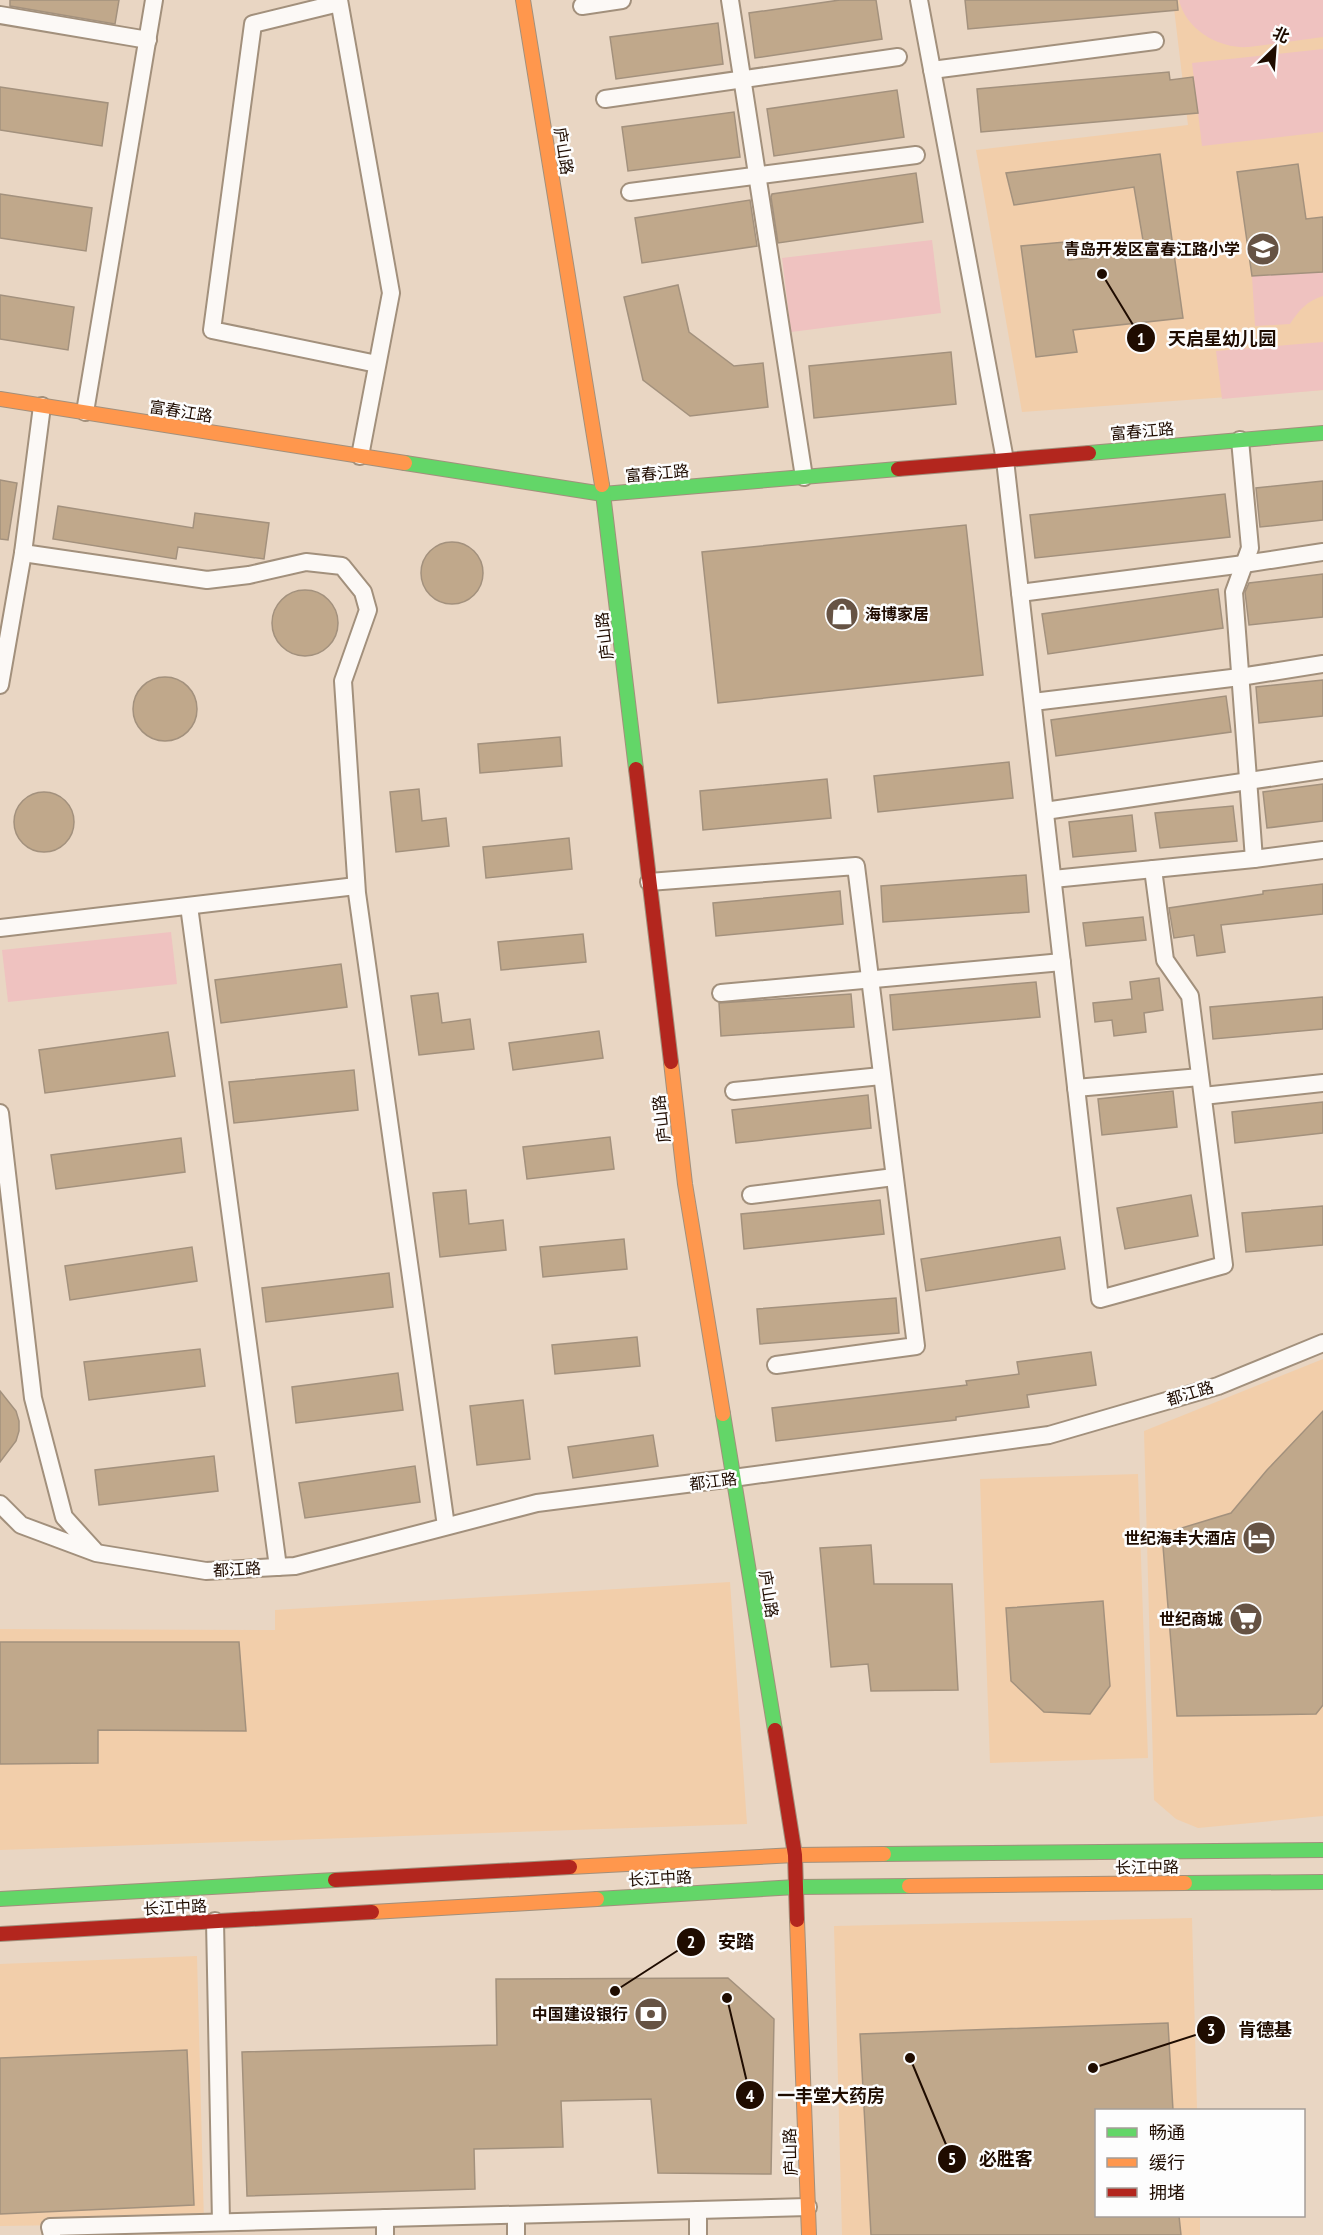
<svg xmlns="http://www.w3.org/2000/svg" width="1323" height="2235" font-family="'PT Sans Narrow','Noto Sans SC',sans-serif">
  <style>
    .built { fill: #f2ceaa }
    .green { fill: #efc2c0 }
    .building { fill: #c0a88b; stroke: #a3917d; stroke-width: 1.5 }
    .lines { fill: none; stroke-linecap: round; stroke-linejoin: round }
    .street-casing { stroke: #a2907c; stroke-width: 20 }
    .fast-casing { stroke: #a2907c; stroke-width: 16 }
    .slow-casing { stroke: #a2907c; stroke-width: 16 }
    .jam-casing { stroke: #a2907c; stroke-width: 16 }
    .street { stroke: #fcf9f6; stroke-width: 16 }
    .fast { stroke: #63d668; stroke-width: 14 }
    .slow { stroke: #ff974d; stroke-width: 14 }
    .jam { stroke: #b3261e; stroke-width: 14 }
    .labels { text-anchor: middle; dominant-baseline: central; stroke-width: 5; stroke-linejoin: round; paint-order: stroke }
    .street-label { font-size: 16px; fill: #1f0c00; stroke: #fdfdfd }
    .poi-label { font-size: 16px; font-weight: bold; fill: #1f0c00; stroke: #fdfdfd; text-anchor: end }
    .leader { fill: none; stroke: #1f0c00; stroke-width: 2 }
    .callout-dot { fill: #1f0c00; stroke: #fdfdfd; stroke-width: 2 }
    .mark-label { font-size: 18px; text-anchor: middle; font-weight: bold; fill: #fff }
    .callout-label { font-size: 18px; text-anchor: middle; font-weight: bold; fill: #1f0c00; stroke: #fdfdfd; stroke-width: 5; stroke-linejoin: round; paint-order: stroke }
  </style>
  <rect width="100%" height="100%" fill="#e9d6c3"/>
  <g class="built">
    <polygon points="1173,0 1323,0 1323,390 1022,412 976,150 1188,125"/>
    <polygon points="1323,1359 1323,1816 1198,1828 1176,1819 1154,1800 1144,1431"/>
    <polygon points="1138,1474 1148,1758 990,1763 980,1479"/>
    <polygon points="730,1582 747,1824 0,1850 0,1629 275,1630 275,1610"/>
    <polygon points="1192,1918 1197,2110 1096,2110 1096,2216 1200,2216 1200,2235 842,2235 834,1926"/>
    <polygon points="197,1956 204,2223 0,2226 0,1964"/>
  </g>
  <g class="green">
    <path d="M 1179,0 L 1323,0 L 1323,37 L 1249,47 C 1219,49 1186,30 1179,0 Z"/>
    <polygon points="1323,49 1323,132 1202,146 1192,63"/>
    <polygon points="932,240 941,313 791,332 782,258"/>
    <path d="M 1323,272 L 1323,296 C 1307,301 1299,310 1290,324 L 1255,326 L 1252,276 Z"/>
    <polygon points="1323,342 1323,390 1222,399 1216,351"/>
    <polygon points="171,932 177,984 8,1002 2,950"/>
  </g>
  <g class="building">
    <polygon points="10,0 119,0 115,24 10,6"/>
    <polygon points="840,0 876,0 882,39 755,58 749,13"/>
    <polygon points="965,0 1177,0 1178,10 968,29"/>
    <polygon points="718,23 723,64 616,79 610,37"/>
    <polygon points="1169,72 1170,80 1193,77 1198,113 981,132 977,89"/>
    <polygon points="0,87 108,103 102,146 0,130"/>
    <polygon points="897,90 904,137 774,156 767,109"/>
    <polygon points="734,112 740,157 628,171 622,127"/>
    <polygon points="1160,154 1183,318 1073,330 1077,352 1036,357 1021,246 1065,242 1069,260 1145,252 1134,187 1014,205 1006,173"/>
    <polygon points="1298,164 1306,219 1323,217 1323,272 1252,276 1237,172"/>
    <polygon points="916,173 923,222 778,243 771,197 772,194"/>
    <polygon points="0,194 92,208 86,251 0,238"/>
    <polygon points="750,200 757,246 642,263 635,218"/>
    <polygon points="678,285 689,332 734,366 763,363 768,407 690,416 643,380 624,297"/>
    <polygon points="0,295 74,307 68,350 0,339"/>
    <polygon points="951,352 956,404 814,418 809,366"/>
    <polygon points="0,480 17,483 8,540 0,539"/>
    <polygon points="1323,481 1323,520 1260,527 1256,488"/>
    <polygon points="1225,494 1230,537 1035,558 1030,515"/>
    <polygon points="58,506 193,528 195,513 269,523 264,559 178,547 176,559 53,539"/>
    <polygon points="966,525 983,675 718,703 702,552"/>
    <circle cx="452" cy="573" r="31"/>
    <polygon points="1323,574 1323,617 1249,625 1245,592 1249,583"/>
    <polygon points="1218,589 1223,628 1048,654 1042,614"/>
    <circle cx="305" cy="623" r="33"/>
    <circle cx="165" cy="709" r="32"/>
    <polygon points="1323,680 1323,716 1259,723 1256,687"/>
    <polygon points="1226,696 1231,732 1056,756 1051,720"/>
    <polygon points="560,737 562,766 480,773 478,744"/>
    <polygon points="1009,762 1013,798 878,812 874,776"/>
    <polygon points="827,779 831,818 703,830 700,791"/>
    <polygon points="1323,784 1323,821 1267,828 1263,792"/>
    <polygon points="419,789 422,821 446,818 449,846 396,852 390,792"/>
    <circle cx="44" cy="822" r="30"/>
    <polygon points="1233,806 1237,841 1160,848 1155,813"/>
    <polygon points="1132,815 1136,851 1073,857 1069,822"/>
    <polygon points="569,838 572,869 486,878 483,847"/>
    <polygon points="1026,875 1029,912 883,922 881,886"/>
    <polygon points="1323,884 1323,914 1221,925 1225,952 1197,956 1194,935 1174,938 1169,908 1263,894 1263,891"/>
    <polygon points="840,891 843,924 716,936 713,903"/>
    <polygon points="1143,917 1146,940 1086,946 1083,923"/>
    <polygon points="583,934 586,962 501,970 498,942"/>
    <polygon points="341,964 347,1007 221,1023 215,980"/>
    <polygon points="1159,978 1163,1010 1144,1013 1146,1032 1114,1036 1112,1020 1095,1022 1093,1003 1132,999 1130,982"/>
    <polygon points="1036,982 1040,1017 893,1030 890,995"/>
    <polygon points="438,993 442,1023 470,1019 474,1049 419,1055 411,996"/>
    <polygon points="851,994 854,1027 721,1036 719,1003"/>
    <polygon points="1323,997 1323,1029 1213,1039 1210,1007"/>
    <polygon points="599,1031 603,1058 513,1070 509,1043"/>
    <polygon points="168,1032 175,1076 45,1093 39,1050"/>
    <polygon points="354,1070 358,1110 234,1123 229,1082"/>
    <polygon points="1173,1091 1177,1127 1102,1135 1098,1099"/>
    <polygon points="868,1095 871,1128 736,1143 732,1110"/>
    <polygon points="1323,1102 1323,1133 1235,1143 1232,1112"/>
    <polygon points="610,1137 614,1169 527,1179 523,1147"/>
    <polygon points="181,1138 185,1172 56,1189 51,1155"/>
    <polygon points="466,1190 469,1224 503,1220 506,1250 440,1257 433,1193"/>
    <polygon points="1191,1195 1198,1236 1125,1249 1117,1208"/>
    <polygon points="880,1200 884,1234 744,1249 741,1214"/>
    <polygon points="1323,1206 1323,1245 1246,1252 1242,1213"/>
    <polygon points="1060,1237 1065,1269 926,1291 921,1259"/>
    <polygon points="624,1239 627,1269 543,1277 540,1247"/>
    <polygon points="192,1247 197,1281 70,1300 65,1266"/>
    <polygon points="389,1273 393,1307 266,1322 262,1288"/>
    <polygon points="896,1298 899,1333 760,1344 757,1309"/>
    <polygon points="637,1337 640,1366 555,1374 552,1345"/>
    <polygon points="200,1349 205,1386 89,1400 84,1362"/>
    <polygon points="1091,1352 1096,1385 1027,1395 1029,1407 956,1417 956,1420 776,1441 772,1408 967,1385 966,1381 1019,1374 1017,1362"/>
    <polygon points="398,1373 403,1410 296,1423 292,1387"/>
    <polygon points="0,1391 16,1411 19,1421 19,1431 16,1441 0,1462"/>
    <polygon points="523,1400 530,1459 477,1465 470,1406"/>
    <polygon points="1323,1411 1323,1705 1316,1714 1177,1716 1162,1534 1231,1513 1267,1470"/>
    <polygon points="653,1435 658,1466 573,1478 568,1447"/>
    <polygon points="214,1456 218,1491 99,1505 95,1470"/>
    <polygon points="415,1466 420,1502 305,1518 299,1483"/>
    <polygon points="871,1545 874,1584 952,1584 958,1690 871,1691 868,1664 831,1667 820,1548"/>
    <polygon points="1103,1601 1110,1686 1090,1714 1044,1712 1011,1681 1006,1608"/>
    <polygon points="0,1642 239,1642 246,1731 98,1730 98,1763 0,1764"/>
    <polygon points="728,1978 774,2019 771,2174 658,2173 651,2099 561,2101 563,2147 474,2149 475,2189 247,2196 242,2052 497,2045 496,1979"/>
    <polygon points="1168,2023 1173,2110 1096,2110 1096,2216 1179,2216 1181,2235 871,2235 860,2034"/>
    <polygon points="187,2050 194,2205 0,2214 0,2058"/>
  </g>
  <g class="lines">
    <defs>
      <g id="street">
        <polyline points="339,0 391,293 360,456"/>
        <polyline points="730,0 804,477"/>
        <polyline points="919,0 1005,460 1100,1299 1224,1265 1190,996 1165,960 1153,869"/>
        <polyline points="339,3 253,24 212,330 377,364"/>
        <polyline points="582,6 622,0"/>
        <polyline points="0,15 148,40"/>
        <polyline points="932,70 1155,41"/>
        <polyline points="605,99 898,57"/>
        <polyline points="630,192 916,155"/>
        <polyline points="85,412 154,0"/>
        <polyline points="1240,440 1250,548 1234,592 1254,859"/>
        <polyline points="23,553 207,580 249,575 306,562 342,566 363,592 368,610 343,681 357,893 446,1526"/>
        <polyline points="1020,593 1244,564 1323,552"/>
        <polyline points="0,685 23,553 42,406"/>
        <polyline points="1033,702 1240,677 1323,664"/>
        <polyline points="1045,811 1323,770"/>
        <polyline points="1053,879 1254,859 1323,850"/>
        <polyline points="649,882 856,866 916,1346 776,1365"/>
        <polyline points="189,906 278,1567"/>
        <polyline points="0,928 356,886"/>
        <polyline points="721,993 1062,962"/>
        <polyline points="1076,1088 1200,1077"/>
        <polyline points="734,1091 881,1076"/>
        <polyline points="1203,1096 1323,1083"/>
        <polyline points="0,1113 33,1398 64,1517 94,1550"/>
        <polyline points="751,1195 894,1177"/>
        <polyline points="0,1504 21,1525 96,1553 206,1571 295,1566 537,1503 733,1478 1049,1435 1218,1386 1323,1343"/>
        <polyline points="215,1921 221,2222"/>
        <polyline points="698,2210 698,2235"/>
        <polyline points="516,2215 516,2235"/>
        <polyline points="385,2218 385,2235"/>
        <polyline points="52,2235 50,2227 808,2207"/>
      </g>
      <g id="fast">
        <polyline points="1089,453 1323,433"/>
        <polyline points="405,463 603,494 898,469"/>
        <polyline points="602,485 636,769"/>
        <polyline points="723,1414 775,1730"/>
        <polyline points="884,1854 1323,1850"/>
        <polyline points="1185,1883 1323,1882"/>
        <polyline points="0,1899 335,1880"/>
        <polyline points="597,1899 796,1887 909,1886"/>
      </g>
      <g id="slow">
        <polyline points="523,0 602,485"/>
        <polyline points="0,399 405,463"/>
        <polyline points="671,1062 685,1184 723,1414"/>
        <polyline points="570,1867 795,1855 884,1854"/>
        <polyline points="909,1886 1185,1883"/>
        <polyline points="372,1912 597,1899"/>
        <polyline points="797,1920 809,2235"/>
      </g>
      <g id="jam">
        <polyline points="898,469 1089,453"/>
        <polyline points="636,769 671,1062"/>
        <polyline points="775,1730 795,1855 797,1920"/>
        <polyline points="335,1880 570,1867"/>
        <polyline points="0,1934 372,1912"/>
      </g>
    </defs>
    <use href="#street" class="street-casing"/>
    <use href="#fast" class="fast-casing"/>
    <use href="#slow" class="slow-casing"/>
    <use href="#jam" class="jam-casing"/>
    <use href="#street" class="street"/>
    <use href="#fast" class="fast"/>
    <use href="#slow" class="slow"/>
    <use href="#jam" class="jam"/>
  </g>
  <defs>
    <symbol id="school-disc" viewBox="-11 -11 22 22"><circle r="9.5" fill="#665344" stroke="#fdfdfd"/><path d="M0-5L7-2L0 1L-7-2ZM-4 1L0 2.5L4 1V4Q0 6-4 4Z" fill="#fff"/></symbol>
    <symbol id="shop-disc" viewBox="-11 -11 22 22"><circle r="9.5" fill="#665344" stroke="#fdfdfd"/><path d="M-5-2.5h2.3a2.7 3.5 0 0 1 5.4 0H5L5.5 6h-11ZM-1.5-2.5h3a1.5 2.3 0 0 0-3 0Z" fill="#fff"/></symbol>
    <symbol id="hotel-disc" viewBox="-11 -11 22 22"><circle r="9.5" fill="#665344" stroke="#fdfdfd"/><path d="M-6-4.5h1.5V1H6V5H4.5V3h-9V5H-6ZM-4 0a1.8 1.8 0 1 1 3.6 0ZM.5 0V-2.5h3Q6-2.5 6 0Z" fill="#fff"/></symbol>
    <symbol id="supermarket-disc" viewBox="-11 -11 22 22"><circle r="9.5" fill="#665344" stroke="#fdfdfd"/><path d="M-6-5.5h2.5l.6 2H6L4.5 2H-2.5L-4.4-4H-6ZM-1.5 3.2a1.3 1.3 0 1 0 .1 0ZM3 3.2a1.3 1.3 0 1 0 .1 0Z" fill="#fff"/></symbol>
    <symbol id="bank-disc" viewBox="-11 -11 22 22"><circle r="9.5" fill="#665344" stroke="#fdfdfd"/><path d="M-6-4H6V4H-6ZM0-2.3a2.3 2.3 0 1 0 0 4.6a2.3 2.3 0 1 0 0-4.6Z" fill="#fff"/></symbol>
  </defs>
  <g fill-rule="evenodd">
    <use href="#school-disc" x="1244" y="230" width="38" height="38"/>
    <use href="#shop-disc" x="823" y="595" width="38" height="38"/>
    <use href="#hotel-disc" x="1240" y="1519" width="38" height="38"/>
    <use href="#supermarket-disc" x="1227" y="1600" width="38" height="38"/>
    <use href="#bank-disc" x="632" y="1995" width="38" height="38"/>
  </g>
  <g class="labels">
    <g class="street-label">
      <text transform="translate(564 151) rotate(81)">庐山路</text>
      <text transform="translate(181 411) rotate(9)">富春江路</text>
      <text transform="translate(1142 431) rotate(-5)">富春江路</text>
      <text transform="translate(657 473) rotate(-5)">富春江路</text>
      <text transform="translate(604 636) rotate(-97)">庐山路</text>
      <text transform="translate(661 1119) rotate(-97)">庐山路</text>
      <text transform="translate(1190 1393) rotate(-17)">都江路</text>
      <text transform="translate(713 1481) rotate(-7)">都江路</text>
      <text transform="translate(237 1569) rotate(-3)">都江路</text>
      <text transform="translate(769 1594) rotate(81)">庐山路</text>
      <text transform="translate(1147 1867) rotate(-1)">长江中路</text>
      <text transform="translate(660 1878) rotate(-3)">长江中路</text>
      <text transform="translate(175 1907) rotate(-3)">长江中路</text>
      <text transform="translate(790 2152) rotate(-92)">庐山路</text>
    </g>
    <g class="poi-label">
      <text x="1240" y="249">青岛开发区富春江路小学</text>
      <text x="865" y="614" text-anchor="start">海博家居</text>
      <text x="1236" y="1538">世纪海丰大酒店</text>
      <text x="1223" y="1619">世纪商城</text>
      <text x="628" y="2014">中国建设银行</text>
    </g>
  </g>
  <path class="leader" d="M1102 274L1141 338M615 1991L691 1942M1093 2068L1211 2030M727 1998L750 2095M910 2058L952 2159"/>
  <g class="callout-dot">
    <circle cx="1102" cy="274" r="6"/>
    <circle cx="615" cy="1991" r="6"/>
    <circle cx="1093" cy="2068" r="6"/>
    <circle cx="727" cy="1998" r="6"/>
    <circle cx="910" cy="2058" r="6"/>
    <circle cx="1141" cy="338" r="15"/>
    <circle cx="691" cy="1942" r="15"/>
    <circle cx="1211" cy="2030" r="15"/>
    <circle cx="750" cy="2095" r="15"/>
    <circle cx="952" cy="2159" r="15"/>
  </g>
  <g class="mark-label">
    <text x="1141" y="345">1</text>
    <text x="691" y="1948">2</text>
    <text x="1211" y="2036">3</text>
    <text x="750" y="2102">4</text>
    <text x="952" y="2165">5</text>
  </g>
  <g class="callout-label">
    <text x="1222" y="345">天启星幼儿园</text>
    <text x="736" y="1948">安踏</text>
    <text x="1265" y="2036">肯德基</text>
    <text x="831" y="2102">一丰堂大药房</text>
    <text x="1006" y="2165">必胜客</text>
  </g>
  <rect x="1095" y="2109" width="210" height="108" fill="#fdfdfd" stroke="#a49d98" stroke-width="1.5"/>
  <rect x="1107" y="2128" width="30" height="9" fill="#63d668" stroke="#a49d98" stroke-width="1.5"/>
  <text x="1149" y="2139" font-size="18" fill="#1f0c00">畅通</text>
  <rect x="1107" y="2158" width="30" height="9" fill="#ff974d" stroke="#a49d98" stroke-width="1.5"/>
  <text x="1149" y="2169" font-size="18" fill="#1f0c00">缓行</text>
  <rect x="1107" y="2188" width="30" height="9" fill="#b3261e" stroke="#a49d98" stroke-width="1.5"/>
  <text x="1149" y="2199" font-size="18" fill="#1f0c00">拥堵</text>
  <g transform="translate(1275 48) rotate(25)" stroke="#fdfdfd" stroke-width="4.5" paint-order="stroke">
  <path d="M0-4.5L10 22L0 15L-10 22Z" fill="#1f0c00"/>
  <text y="-9" font-size="16" font-weight="bold" text-anchor="middle" fill="#1f0c00">北</text>
  </g>
</svg>
